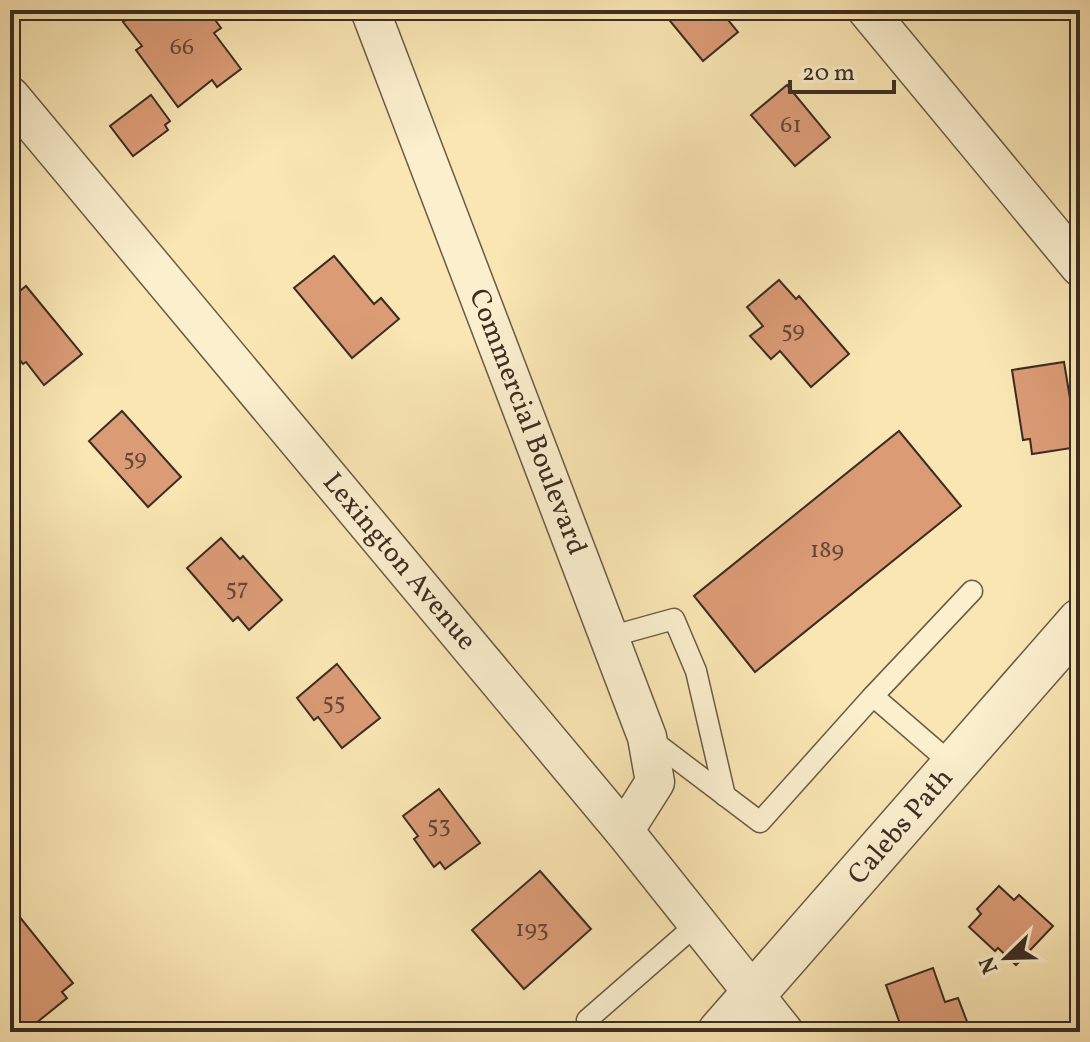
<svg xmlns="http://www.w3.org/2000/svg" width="1090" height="1042" font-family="Vollkorn,serif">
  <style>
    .building { fill: #da9b75; stroke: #3c2d23; stroke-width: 2 }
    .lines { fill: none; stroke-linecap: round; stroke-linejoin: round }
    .service-casing { stroke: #6b5b47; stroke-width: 23 }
    .minor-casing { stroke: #6b5b47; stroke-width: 41 }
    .tertiary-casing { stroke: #6b5b47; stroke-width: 47 }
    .service { stroke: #fbefce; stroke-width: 20 }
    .minor { stroke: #fbefce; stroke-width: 38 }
    .tertiary { stroke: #fbefce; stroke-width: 44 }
    .labels { text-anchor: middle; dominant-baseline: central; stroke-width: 6; stroke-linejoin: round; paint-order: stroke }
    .number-label { font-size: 24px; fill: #644838 }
    .street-label { font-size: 28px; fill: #3c2d23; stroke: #fbefce }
  </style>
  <rect width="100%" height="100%" fill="#f9e6b3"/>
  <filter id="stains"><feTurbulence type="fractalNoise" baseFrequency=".0025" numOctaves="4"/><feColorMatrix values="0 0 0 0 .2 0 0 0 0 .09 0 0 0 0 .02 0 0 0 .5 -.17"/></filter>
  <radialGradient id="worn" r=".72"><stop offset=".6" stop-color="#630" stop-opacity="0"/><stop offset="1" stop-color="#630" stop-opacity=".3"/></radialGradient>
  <g class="building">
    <polygon points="140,10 208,10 221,28 214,33 241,69 217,87 212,80 178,107 136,50 142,46 123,22"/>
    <polygon points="661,10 720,10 738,32 703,61"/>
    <polygon points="787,85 830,137 795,166 751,115"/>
    <polygon points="151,95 170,121 165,125 168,130 133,156 110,126"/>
    <polygon points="334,256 374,304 381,298 399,319 352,358 294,288"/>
    <polygon points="779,280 796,299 799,296 849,354 811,387 780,351 771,359 750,336 763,326 747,307"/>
    <polygon points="26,286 82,354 44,385 26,362 23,364 10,348 10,299"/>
    <polygon points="1064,362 1078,447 1032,454 1030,439 1023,440 1012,370"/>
    <polygon points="122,411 181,477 148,507 89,441"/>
    <polygon points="899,431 961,506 755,672 694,596"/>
    <polygon points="221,538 240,559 243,556 282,600 249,630 238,617 233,621 187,568"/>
    <polygon points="337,664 380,718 342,748 318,717 314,720 297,698"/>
    <polygon points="439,789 480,843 445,869 440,862 434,867 414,839 418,836 403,816"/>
    <polygon points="540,871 591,929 524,989 472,930"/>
    <polygon points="999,886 1014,900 1019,895 1053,926 1016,965 998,948 995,951 969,927 981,914 977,909"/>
    <polygon points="10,905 73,983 62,992 67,998 25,1032 10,1032"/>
    <polygon points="933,968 945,1002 958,998 971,1032 903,1032 886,985"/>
  </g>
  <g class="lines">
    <defs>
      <g id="service">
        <polyline points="609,637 674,619 696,671 725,796"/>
        <polyline points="873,696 972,591"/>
        <polyline points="649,738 760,822 873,696 954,766"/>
        <polyline points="598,1032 587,1020 697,924"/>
      </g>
      <g id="minor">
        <polyline points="370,10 647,737 655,782 624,831"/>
        <polyline points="867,10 1080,267"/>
        <polyline points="10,96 624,831 784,1032"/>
      </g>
      <polyline id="tertiary" points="720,1032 1080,621"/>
    </defs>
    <use href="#service" class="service-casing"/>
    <use href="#minor" class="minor-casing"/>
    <use href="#tertiary" class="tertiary-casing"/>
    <use href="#service" class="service"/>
    <use href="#minor" class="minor"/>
    <use href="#tertiary" class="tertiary"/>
  </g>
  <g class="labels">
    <g class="number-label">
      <text x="182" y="48">66</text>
      <text x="791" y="126">61</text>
      <text x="793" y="331">59</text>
      <text x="135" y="459">59</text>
      <text x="827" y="551">189</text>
      <text x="237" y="589">57</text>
      <text x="334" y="703">55</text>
      <text x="439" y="826">53</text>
      <text x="532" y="930">193</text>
    </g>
    <g class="street-label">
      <text transform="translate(527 422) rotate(69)">Commercial Boulevard</text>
      <text transform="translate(399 562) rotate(50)">Lexington Avenue</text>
      <text transform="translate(901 827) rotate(-49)">Calebs Path</text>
    </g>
  </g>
  <rect width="1090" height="1042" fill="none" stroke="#f9e6b3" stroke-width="40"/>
  <rect x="12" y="12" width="1066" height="1018" fill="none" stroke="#3c2d23" stroke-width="4"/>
  <rect x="20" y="20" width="1050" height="1002" fill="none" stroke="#3c2d23" stroke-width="2"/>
  <g transform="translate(1006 958) rotate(247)" stroke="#fbefce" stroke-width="6" paint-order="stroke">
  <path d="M0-6L14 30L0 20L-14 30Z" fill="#3c2d23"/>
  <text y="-12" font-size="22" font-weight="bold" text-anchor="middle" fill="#3c2d23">N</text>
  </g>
  <path d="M790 80v12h104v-12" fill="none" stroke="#3c2d23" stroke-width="4"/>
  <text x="802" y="80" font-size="24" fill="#3c2d23" stroke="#fbefce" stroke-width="6" paint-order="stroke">20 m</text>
  <rect width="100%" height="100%" filter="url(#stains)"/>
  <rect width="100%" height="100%" fill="url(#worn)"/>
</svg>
